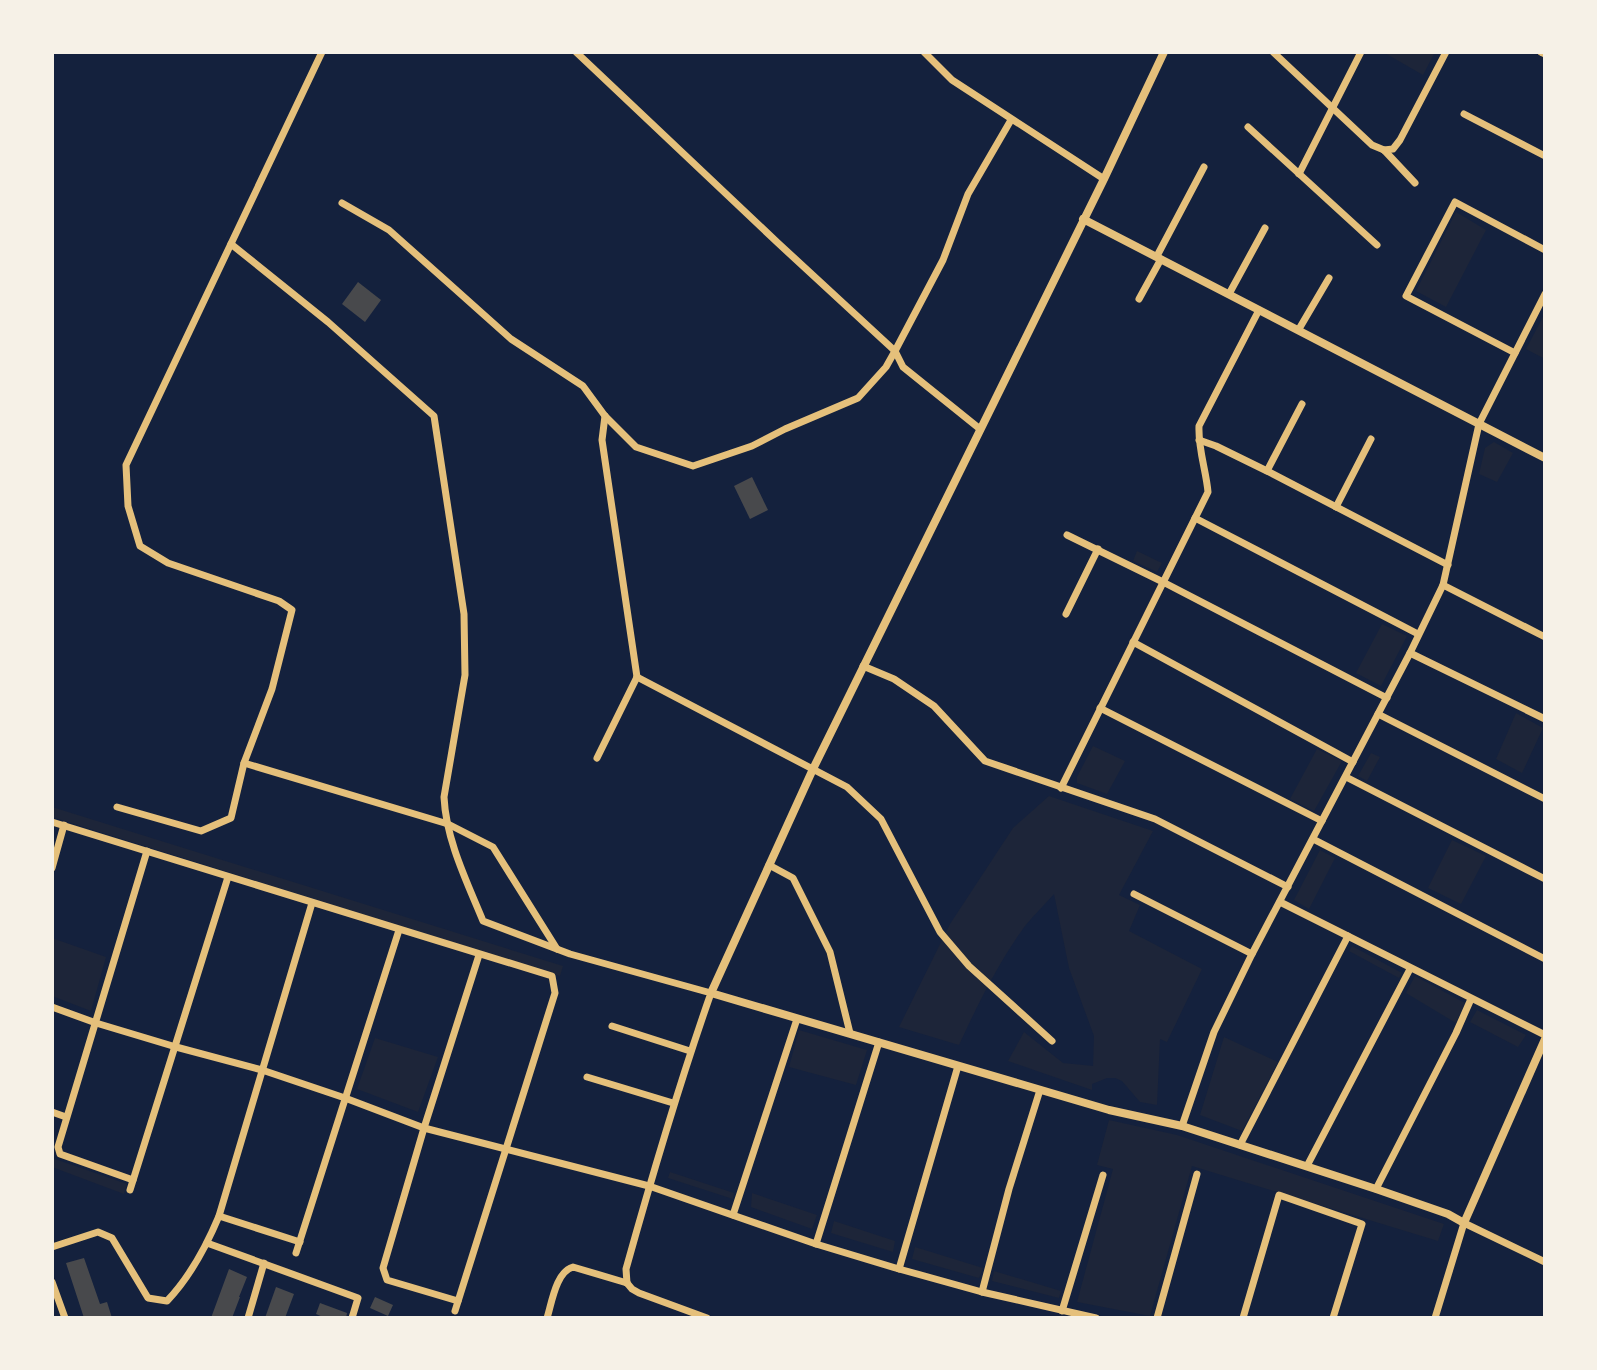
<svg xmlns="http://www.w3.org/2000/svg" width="1597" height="1370" font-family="Poppins,sans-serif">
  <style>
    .green { fill: #1d2539 }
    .building { fill: #48494c }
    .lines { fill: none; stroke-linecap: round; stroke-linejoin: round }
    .minor { stroke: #e5c07b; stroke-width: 7 }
    .tertiary { stroke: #e5c07b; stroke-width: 8 }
  </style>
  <rect width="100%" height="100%" fill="#14213d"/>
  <g class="green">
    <polygon points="1383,52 1435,52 1423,75"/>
    <polygon points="1456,212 1486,230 1446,307 1416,291"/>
    <polygon points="1545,313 1545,359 1526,349"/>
    <polygon points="1494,442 1513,453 1497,482 1479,474 1485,448"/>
    <polygon points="1137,551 1162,563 1157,572 1133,561"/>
    <polygon points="1382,624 1407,636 1381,686 1356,673"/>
    <polygon points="1516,713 1543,728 1522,773 1496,759"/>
    <polygon points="1093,746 1125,761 1107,794 1077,783 1077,777"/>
    <polygon points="1317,749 1342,761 1314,811 1290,799"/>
    <polygon points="1371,753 1380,757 1367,781 1358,776"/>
    <path d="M 1049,796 L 1153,831 L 1119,895 L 1140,905 L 1129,931 L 1202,969 L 1167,1042 L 1160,1039 L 1157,1105 L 1140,1102 L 1122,1081 L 1115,1078 L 1107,1078 L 1092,1084 L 1092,1090 L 1008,1061 L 1024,1032 L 1063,1063 L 1093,1066 L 1094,1036 L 1069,968 L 1054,894 C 1045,904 1034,915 1025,926 C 998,963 978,1004 959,1045 L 899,1027 L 950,924 L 1013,828 Z"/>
    <polygon points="52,807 563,966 560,976 52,817"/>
    <polygon points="1452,840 1486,856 1461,904 1428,888"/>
    <polygon points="1320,850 1335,858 1309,909 1294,900"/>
    <polygon points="52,938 106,957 91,1011 52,996"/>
    <polygon points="1352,946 1402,973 1399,978 1349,951"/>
    <polygon points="1415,976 1465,1003 1456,1023 1406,993"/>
    <polygon points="1477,1010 1526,1035 1518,1047 1470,1022"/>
    <polygon points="799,1030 867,1050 856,1085 789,1067"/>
    <polygon points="1224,1037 1278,1062 1242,1131 1200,1115"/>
    <polygon points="375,1038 438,1057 418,1112 357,1089"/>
    <polygon points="1109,1120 1177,1135 1444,1224 1438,1241 1192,1166 1150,1316 1077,1302 1113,1169 1097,1165"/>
    <polygon points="52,1158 127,1184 124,1194 52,1167"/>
    <polygon points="670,1172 734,1193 733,1199 668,1178"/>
    <polygon points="752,1193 817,1215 812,1229 751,1207"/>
    <polygon points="834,1221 895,1241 893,1252 831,1233"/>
    <polygon points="915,1247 983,1268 979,1278 912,1259"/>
    <polygon points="994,1271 1061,1291 1059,1298 992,1281"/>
  </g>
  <g class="building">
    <polygon points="358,282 381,300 365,322 342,304"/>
    <polygon points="752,477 768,510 750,519 734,486"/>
    <polygon points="84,1258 100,1304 107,1302 112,1318 84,1318 66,1263"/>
    <polygon points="229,1269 247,1277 239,1297 240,1297 232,1318 211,1318"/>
    <polygon points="276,1287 294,1294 285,1318 265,1318"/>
    <polygon points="375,1297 393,1305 388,1316 370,1308"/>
    <polygon points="320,1303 347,1313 346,1318 325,1318 316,1314"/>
  </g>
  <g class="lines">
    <g class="minor">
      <polyline points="576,52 778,243 895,351 903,367 980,429"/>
      <polyline points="924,52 952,80 1104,179"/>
      <polyline points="1273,52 1372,145 1384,150 1415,183"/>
      <polyline points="1541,52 1545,54"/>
      <polyline points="1464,114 1545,156"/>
      <polyline points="1248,127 1377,245"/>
      <polyline points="1384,150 1393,149 1400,140 1446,52"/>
      <polyline points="1299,174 1361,52"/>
      <polyline points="342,203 389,230 511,339 583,386 605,416 636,447 693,466 752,446 785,429 858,398 886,367 895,351 943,260 968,194 1011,120"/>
      <path d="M 231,244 L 328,322 L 434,416 L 464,614 L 465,675 L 444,797 C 446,840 467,882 483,921 L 570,954 L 711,993 C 679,1084 652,1176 626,1269 L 627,1283"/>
      <polyline points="1157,256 1204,167"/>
      <polyline points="1229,294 1265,228"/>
      <polyline points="1139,299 1161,259"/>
      <polyline points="1299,329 1329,278"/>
      <polyline points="1515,353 1406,296 1455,202 1545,250"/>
      <polyline points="605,416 602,440 637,677"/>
      <polyline points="1199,440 1216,446 1267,471 1448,565"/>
      <polyline points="1267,471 1302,404"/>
      <polyline points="1336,507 1371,439"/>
      <polyline points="1195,518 1418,634"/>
      <polyline points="1067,535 1163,582 1387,698"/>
      <polyline points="1443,585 1545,637"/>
      <polyline points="1066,614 1098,549"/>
      <polyline points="1133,642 1353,762"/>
      <polyline points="1410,653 1545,719"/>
      <polyline points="863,666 894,679 934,706 985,761 1155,819 1288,887"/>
      <polyline points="637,677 847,787 881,819 940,932 969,966 1052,1041"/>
      <polyline points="1100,708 1322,821"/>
      <polyline points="1378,714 1545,799"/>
      <polyline points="597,758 637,677"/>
      <polyline points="244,763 448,824 493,847 557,949"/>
      <polyline points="1346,777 1545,879"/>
      <path d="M 1061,788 L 1208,492 C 1206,470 1198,449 1199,426 L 1259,310"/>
      <polyline points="117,807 201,831 231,818 244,763 272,689 292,610 279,601 168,563 140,546 128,506 126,465 322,52"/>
      <polyline points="52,822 552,976 555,993 455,1311"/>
      <polyline points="1313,839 1545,959"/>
      <polyline points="769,865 793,878 830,952 850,1033"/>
      <polyline points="52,868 64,825"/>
      <polyline points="1134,894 1252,954"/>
      <polyline points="1280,902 1545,1035"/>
      <polyline points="52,1007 96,1023 176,1047 262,1070 345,1098 424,1128 649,1186 816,1244 899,1269 982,1292 1096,1318"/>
      <polyline points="612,1026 690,1051"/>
      <polyline points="587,1077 673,1103"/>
      <polyline points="52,1112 66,1117"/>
      <polyline points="1182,1126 1214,1032 1252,954 1410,653 1443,585 1479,424 1545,294"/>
      <polyline points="1240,1145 1348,936"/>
      <polyline points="1307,1166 1410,969"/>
      <polyline points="133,1180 60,1154 58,1147 147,851"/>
      <polyline points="1376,1189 1456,1033 1471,999"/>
      <polyline points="130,1190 228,877"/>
      <polyline points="733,1215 797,1019"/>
      <polyline points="219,1216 300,1242"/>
      <polyline points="207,1243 358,1298 352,1318"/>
      <polyline points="816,1244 879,1042"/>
      <path d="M 52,1247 L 98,1232 L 112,1238 L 148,1298 L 167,1301 C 190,1277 206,1247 219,1216 L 312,903"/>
      <polyline points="296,1253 399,930"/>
      <polyline points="899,1269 958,1066"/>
      <polyline points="52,1282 65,1318"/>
      <polyline points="627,1283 632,1289 639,1293 707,1318"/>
      <polyline points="982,1292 1009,1189 1040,1090"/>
      <polyline points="458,1301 387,1280 383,1268 424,1128 479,955"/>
      <polyline points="1062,1311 1103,1175"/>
      <polyline points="248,1318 264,1263"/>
      <path d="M 547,1318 C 552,1302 556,1272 573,1267 L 627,1283"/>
      <polyline points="1157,1318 1197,1174"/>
      <polyline points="1243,1318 1279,1195 1362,1224 1333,1318"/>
      <polyline points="1435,1318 1464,1223 1545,1262"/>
    </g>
    <g class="tertiary">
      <polyline points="1164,52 1104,179 813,769 711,993 1109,1110 1182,1126 1376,1189 1448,1214 1464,1223 1545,1039"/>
      <polyline points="1083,219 1545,458"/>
    </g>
  </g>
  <rect width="1597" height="1370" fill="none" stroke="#f6f1e7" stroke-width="108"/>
</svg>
